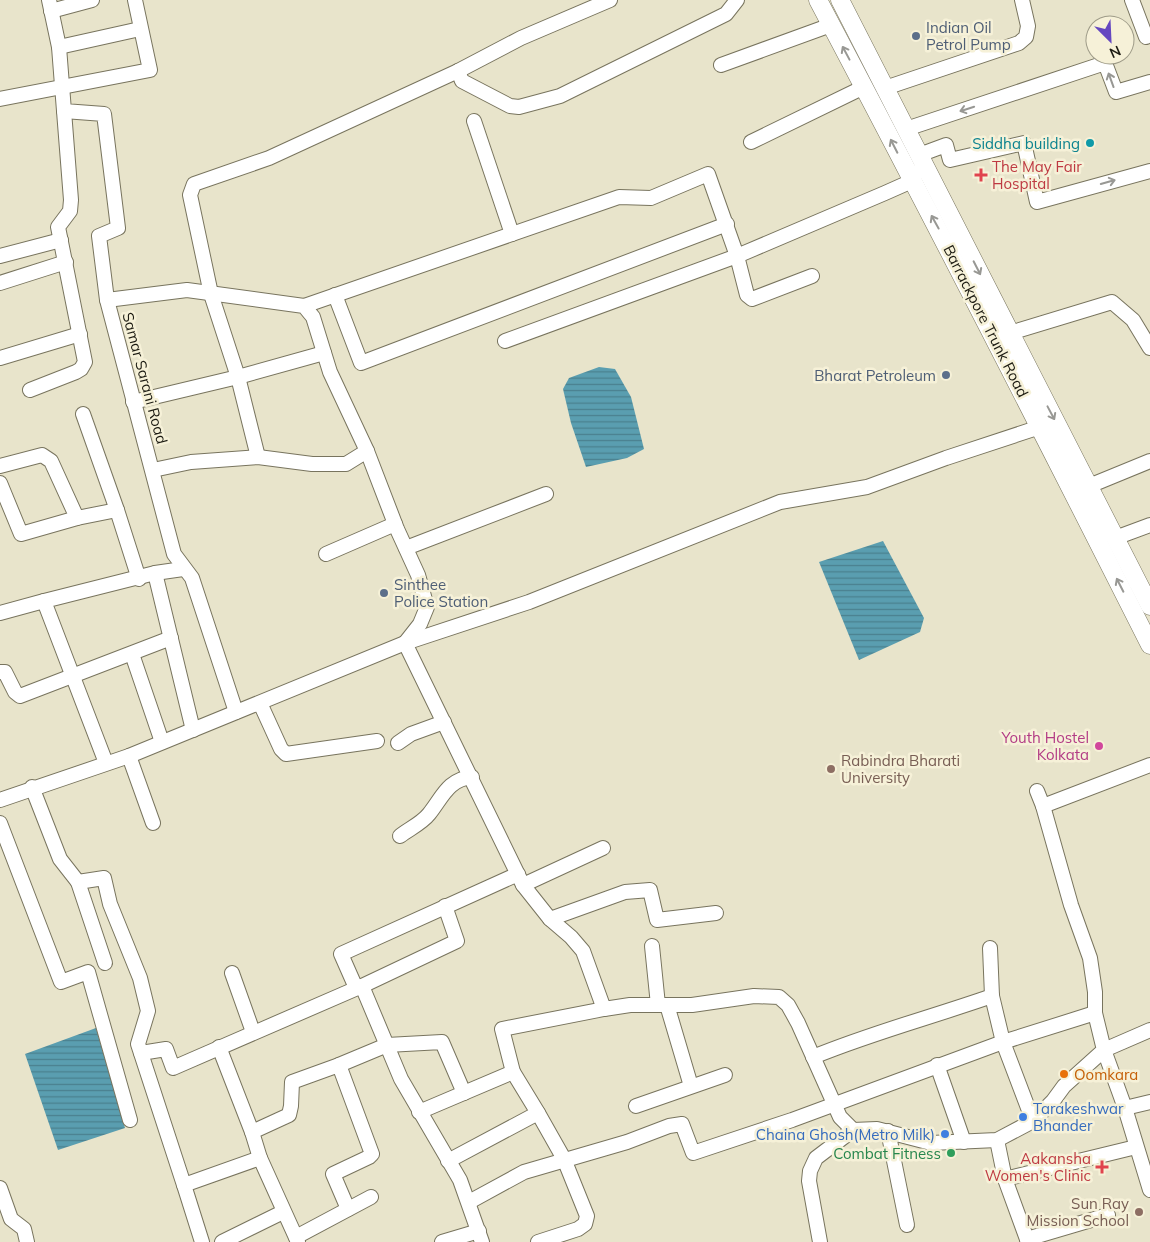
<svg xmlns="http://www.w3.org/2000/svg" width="1150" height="1242" font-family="Mulish,sans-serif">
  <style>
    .water { fill: url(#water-rules) }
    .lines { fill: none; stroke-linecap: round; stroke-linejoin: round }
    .minor-casing { stroke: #78745e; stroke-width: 16 }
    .major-casing { stroke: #78745e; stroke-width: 19 }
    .minor { stroke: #fff; stroke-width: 14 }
    .major { stroke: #fff; stroke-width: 18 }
    .oneway { stroke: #989894 }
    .service-dot { fill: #5c6f8a; stroke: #f6f1d8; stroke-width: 2 }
    .culture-dot { fill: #0f9aa8; stroke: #f6f1d8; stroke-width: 2 }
    .health-dot { fill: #e0444e; stroke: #f6f1d8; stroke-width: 2 }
    .hotel-dot { fill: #d1479c; stroke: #f6f1d8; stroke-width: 2 }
    .education-dot { fill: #8d6e63; stroke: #f6f1d8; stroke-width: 2 }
    .food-dot { fill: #e8710a; stroke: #f6f1d8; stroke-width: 2 }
    .shop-dot { fill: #3f7fe0; stroke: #f6f1d8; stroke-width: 2 }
    .leisure-dot { fill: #2e9e5b; stroke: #f6f1d8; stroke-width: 2 }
    .labels { text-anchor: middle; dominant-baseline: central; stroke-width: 5; stroke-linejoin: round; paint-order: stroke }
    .service-label { font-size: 15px; fill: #4e5e75; stroke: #f6f1d8; text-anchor: start }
    .culture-label { font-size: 15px; fill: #0d838f; stroke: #f6f1d8; text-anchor: end }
    .health-label { font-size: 15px; fill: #be3a42; stroke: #f6f1d8; text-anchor: start }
    .street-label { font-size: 15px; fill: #1b1a11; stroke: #f6f1d8 }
    .hotel-label { font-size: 15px; fill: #b23c85; stroke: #f6f1d8; text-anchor: end }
    .education-label { font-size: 15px; fill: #785e54; stroke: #f6f1d8; text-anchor: start }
    .food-label { font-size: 15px; fill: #c56008; stroke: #f6f1d8; text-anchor: start }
    .shop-label { font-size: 15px; fill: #366cbe; stroke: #f6f1d8; text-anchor: start }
    .leisure-label { font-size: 15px; fill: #27864d; stroke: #f6f1d8; text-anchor: end }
  </style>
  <defs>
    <pattern id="water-rules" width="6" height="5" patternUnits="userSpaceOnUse" patternTransform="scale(1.25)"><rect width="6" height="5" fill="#5a9eb0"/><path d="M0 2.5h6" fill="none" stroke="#4a808e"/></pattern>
  </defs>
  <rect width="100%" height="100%" fill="#e8e4cb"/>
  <g class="water">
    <polygon points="599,367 615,369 631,397 644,449 627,458 586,467 571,423 563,389 569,378"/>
    <polygon points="883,541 924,618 920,632 859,660 819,562"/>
    <polygon points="96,1028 125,1128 58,1150 25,1054"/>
  </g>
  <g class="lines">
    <defs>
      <g id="minor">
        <polyline points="49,0 59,47 64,111 104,114 118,228 99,236 107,300 174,554 192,578 236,712"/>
        <polyline points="1132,0 1146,37"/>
        <polyline points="51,11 92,0"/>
        <polyline points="59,47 140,29"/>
        <polyline points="721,65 831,25"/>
        <polyline points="458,71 462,81 510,106 519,107 560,96 726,14 737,0"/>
        <polyline points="885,88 1019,43 1026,37 1028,26 1022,0"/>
        <polyline points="0,99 150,70 135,0"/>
        <polyline points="474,121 512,234"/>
        <polyline points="906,129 1105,63 1116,92 1150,82"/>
        <polyline points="751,142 864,87"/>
        <polyline points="919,155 946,145 950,160 1024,143 1037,202 1150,171"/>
        <polyline points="0,256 61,240"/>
        <polyline points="0,283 66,262"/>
        <polyline points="335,295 361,363 727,224"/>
        <polyline points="107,300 187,290 304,306 313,317 330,372 367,451 397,529 418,575 427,607 420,624 405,643 523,885 550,919 571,937 583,951 604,1009 630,1005 692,1005 754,996 779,997 788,1005 798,1023 840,1117 853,1130"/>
        <polyline points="304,306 619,197 651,198 708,174 737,256 885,193 912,181 917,172"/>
        <polyline points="1010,333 1112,302 1133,320 1150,348"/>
        <polyline points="505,341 737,256 747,295 752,299 812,276"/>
        <polyline points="0,358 80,334"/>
        <polyline points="30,390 76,372 81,369 85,362 58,227 70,211 71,200 64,111"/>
        <polyline points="133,402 238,377 324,353"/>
        <polyline points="83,414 117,510"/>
        <polyline points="258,457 238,377 211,294 190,195 194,184 269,158 458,71 521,38 610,0"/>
        <polyline points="0,466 42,455 51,461 77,518 117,510 139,579"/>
        <polyline points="153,470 191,462 258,457 312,464 346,464 367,451"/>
        <polyline points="0,483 21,534 77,518"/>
        <polyline points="1089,486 1150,461"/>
        <polyline points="1115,538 1150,525"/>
        <polyline points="406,548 546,494"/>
        <polyline points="326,554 395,524"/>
        <polyline points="155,573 193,730"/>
        <polyline points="0,613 44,601"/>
        <polyline points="132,654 162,742"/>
        <polyline points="0,672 5,672 15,692 20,696 171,638"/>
        <polyline points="260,703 281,749 286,754 377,741"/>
        <polyline points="398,743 411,734 444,722"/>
        <polyline points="129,756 153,823"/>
        <polyline points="106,763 44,601 155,573 183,569"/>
        <polyline points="32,787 60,859 78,882 104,878 110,904 140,978 148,1011 138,1044 184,1185 260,1158 298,1242"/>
        <polyline points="0,800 129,756 405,643 529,602 780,502 867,487 946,458 1040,427"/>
        <polyline points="1043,806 1150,765"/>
        <polyline points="0,823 61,982 88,972 130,1120"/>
        <path d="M 400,836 C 409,829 422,823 429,814 C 442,798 448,779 472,777"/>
        <polyline points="78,882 105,963"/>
        <polyline points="523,885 603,848"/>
        <polyline points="445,906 457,941 362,986 401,1079 460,1180 482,1242"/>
        <polyline points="550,919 625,892 650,890 657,920 716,913"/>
        <polyline points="652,946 658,1005"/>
        <polyline points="990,948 992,996 1003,1042 1033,1121"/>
        <polyline points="232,973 253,1032"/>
        <polyline points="356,988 341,954 518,874"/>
        <polyline points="667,1005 691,1086"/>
        <polyline points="1150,1030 1104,1050 1125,1108 1150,1190"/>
        <polyline points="219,1047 252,1132"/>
        <polyline points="141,1053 166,1049 173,1068 362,986"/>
        <path d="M 813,1057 C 871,1033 932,1017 992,996"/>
        <polyline points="339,1065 387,1045 442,1042 464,1093"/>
        <polyline points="937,1065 964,1142"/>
        <polyline points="636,1106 725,1075"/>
        <polyline points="1125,1108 1150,1102"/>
        <polyline points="419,1112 513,1072"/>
        <polyline points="538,1113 564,1159 587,1216 585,1224 578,1229 538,1242"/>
        <polyline points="888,1131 907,1225"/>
        <polyline points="997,1140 1005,1179 1136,1147"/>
        <polyline points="260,1158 252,1132 289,1115 291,1106 292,1082 339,1065 372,1154 369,1157 333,1174 348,1209"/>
        <polyline points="448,1161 538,1113 513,1072 502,1029 604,1009"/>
        <polyline points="1005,1179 1028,1242"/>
        <polyline points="184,1185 202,1242"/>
        <polyline points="0,1188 11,1219 24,1229 27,1242"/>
        <polyline points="469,1202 524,1172 627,1142 669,1126 682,1124 693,1153 792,1120 1003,1042 1095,1013"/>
        <polyline points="296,1237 371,1197"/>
        <polyline points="1027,1239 1108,1215"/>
        <polyline points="222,1242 283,1212"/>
        <polyline points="442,1242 479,1231"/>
        <polyline points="820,1242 809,1181 810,1171 816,1158 853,1130 877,1129 931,1143 997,1140 1033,1121 1053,1101 1064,1086 1104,1050 1095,1013 1095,992 1090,958 1071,905 1043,806 1037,791"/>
      </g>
      <g id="major">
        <path d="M 818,0 C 931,214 1041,429 1150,645"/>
        <polyline points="840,0 1150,606"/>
      </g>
    </defs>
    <use href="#minor" class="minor-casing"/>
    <use href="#major" class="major-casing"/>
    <use href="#minor" class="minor"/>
    <use href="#major" class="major"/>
  </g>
  <defs><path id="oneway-shaft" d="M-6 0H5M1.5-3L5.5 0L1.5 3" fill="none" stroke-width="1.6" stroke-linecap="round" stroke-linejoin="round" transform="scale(1.25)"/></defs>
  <g class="oneway">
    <use href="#oneway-shaft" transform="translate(846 53) rotate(-118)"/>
    <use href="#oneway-shaft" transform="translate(1111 80) rotate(-110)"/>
    <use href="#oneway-shaft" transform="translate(967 109) rotate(162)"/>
    <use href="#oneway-shaft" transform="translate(894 146) rotate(-117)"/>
    <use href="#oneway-shaft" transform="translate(1108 182) rotate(-16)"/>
    <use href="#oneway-shaft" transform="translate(935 222) rotate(-119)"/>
    <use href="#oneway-shaft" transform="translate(977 268) rotate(63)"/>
    <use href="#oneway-shaft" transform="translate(1051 413) rotate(62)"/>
    <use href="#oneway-shaft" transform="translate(1120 585) rotate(-117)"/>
  </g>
  <g class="service-dot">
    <circle cx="916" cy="36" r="5"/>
    <circle cx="946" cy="375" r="5"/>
    <circle cx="384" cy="593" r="5"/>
  </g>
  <circle class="culture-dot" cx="1090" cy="143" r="5"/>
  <g class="health-dot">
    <path d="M978.5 167.5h5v5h5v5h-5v5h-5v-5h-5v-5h5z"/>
    <path d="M1099.5 1159.5h5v5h5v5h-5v5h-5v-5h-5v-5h5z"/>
  </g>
  <circle class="hotel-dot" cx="1099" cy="746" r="5"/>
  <g class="education-dot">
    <circle cx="831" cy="769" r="5"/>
    <circle cx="1139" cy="1212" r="5"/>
  </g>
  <circle class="food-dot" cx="1064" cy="1074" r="5"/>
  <g class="shop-dot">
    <circle cx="1023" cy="1117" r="5"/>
    <circle cx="945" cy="1134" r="5"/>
  </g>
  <circle class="leisure-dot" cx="951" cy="1153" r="5"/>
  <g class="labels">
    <g class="service-label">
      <text x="926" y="27">Indian Oil<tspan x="926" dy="17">Petrol Pump</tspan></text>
      <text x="936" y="375" text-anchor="end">Bharat Petroleum</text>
      <text x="394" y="584">Sinthee<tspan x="394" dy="17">Police Station</tspan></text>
    </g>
    <g class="culture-label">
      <text x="1080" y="143">Siddha building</text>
    </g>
    <g class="health-label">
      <text x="992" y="166">The May Fair<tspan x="992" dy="17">Hospital</tspan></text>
      <text x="1091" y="1158" text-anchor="end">Aakansha<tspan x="1091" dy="17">Women's Clinic</tspan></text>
    </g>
    <g class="street-label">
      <text transform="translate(986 321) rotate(63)">Barrackpore Trunk Road</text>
      <text transform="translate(145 378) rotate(75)">Samar Sarani Road</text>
    </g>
    <g class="hotel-label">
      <text x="1089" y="737">Youth Hostel<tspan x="1089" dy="17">Kolkata</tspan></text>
    </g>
    <g class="education-label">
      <text x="841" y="760">Rabindra Bharati<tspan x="841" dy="17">University</tspan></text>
      <text x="1129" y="1203" text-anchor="end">Sun Ray<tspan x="1129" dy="17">Mission School</tspan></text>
    </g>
    <g class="food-label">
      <text x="1074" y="1074">Oomkara</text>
    </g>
    <g class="shop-label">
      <text x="1033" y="1108">Tarakeshwar<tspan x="1033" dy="17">Bhander</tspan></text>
      <text x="935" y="1134" text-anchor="end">Chaina Ghosh(Metro Milk)</text>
    </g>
    <g class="leisure-label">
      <text x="941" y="1153">Combat Fitness</text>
    </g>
  </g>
  <g transform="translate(1110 40) rotate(156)"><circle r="24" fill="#f6f1d8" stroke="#9e9b88"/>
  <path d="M0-4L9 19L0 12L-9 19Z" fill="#6547c0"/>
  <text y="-8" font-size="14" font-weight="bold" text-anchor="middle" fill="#1b1a11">N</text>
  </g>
</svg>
